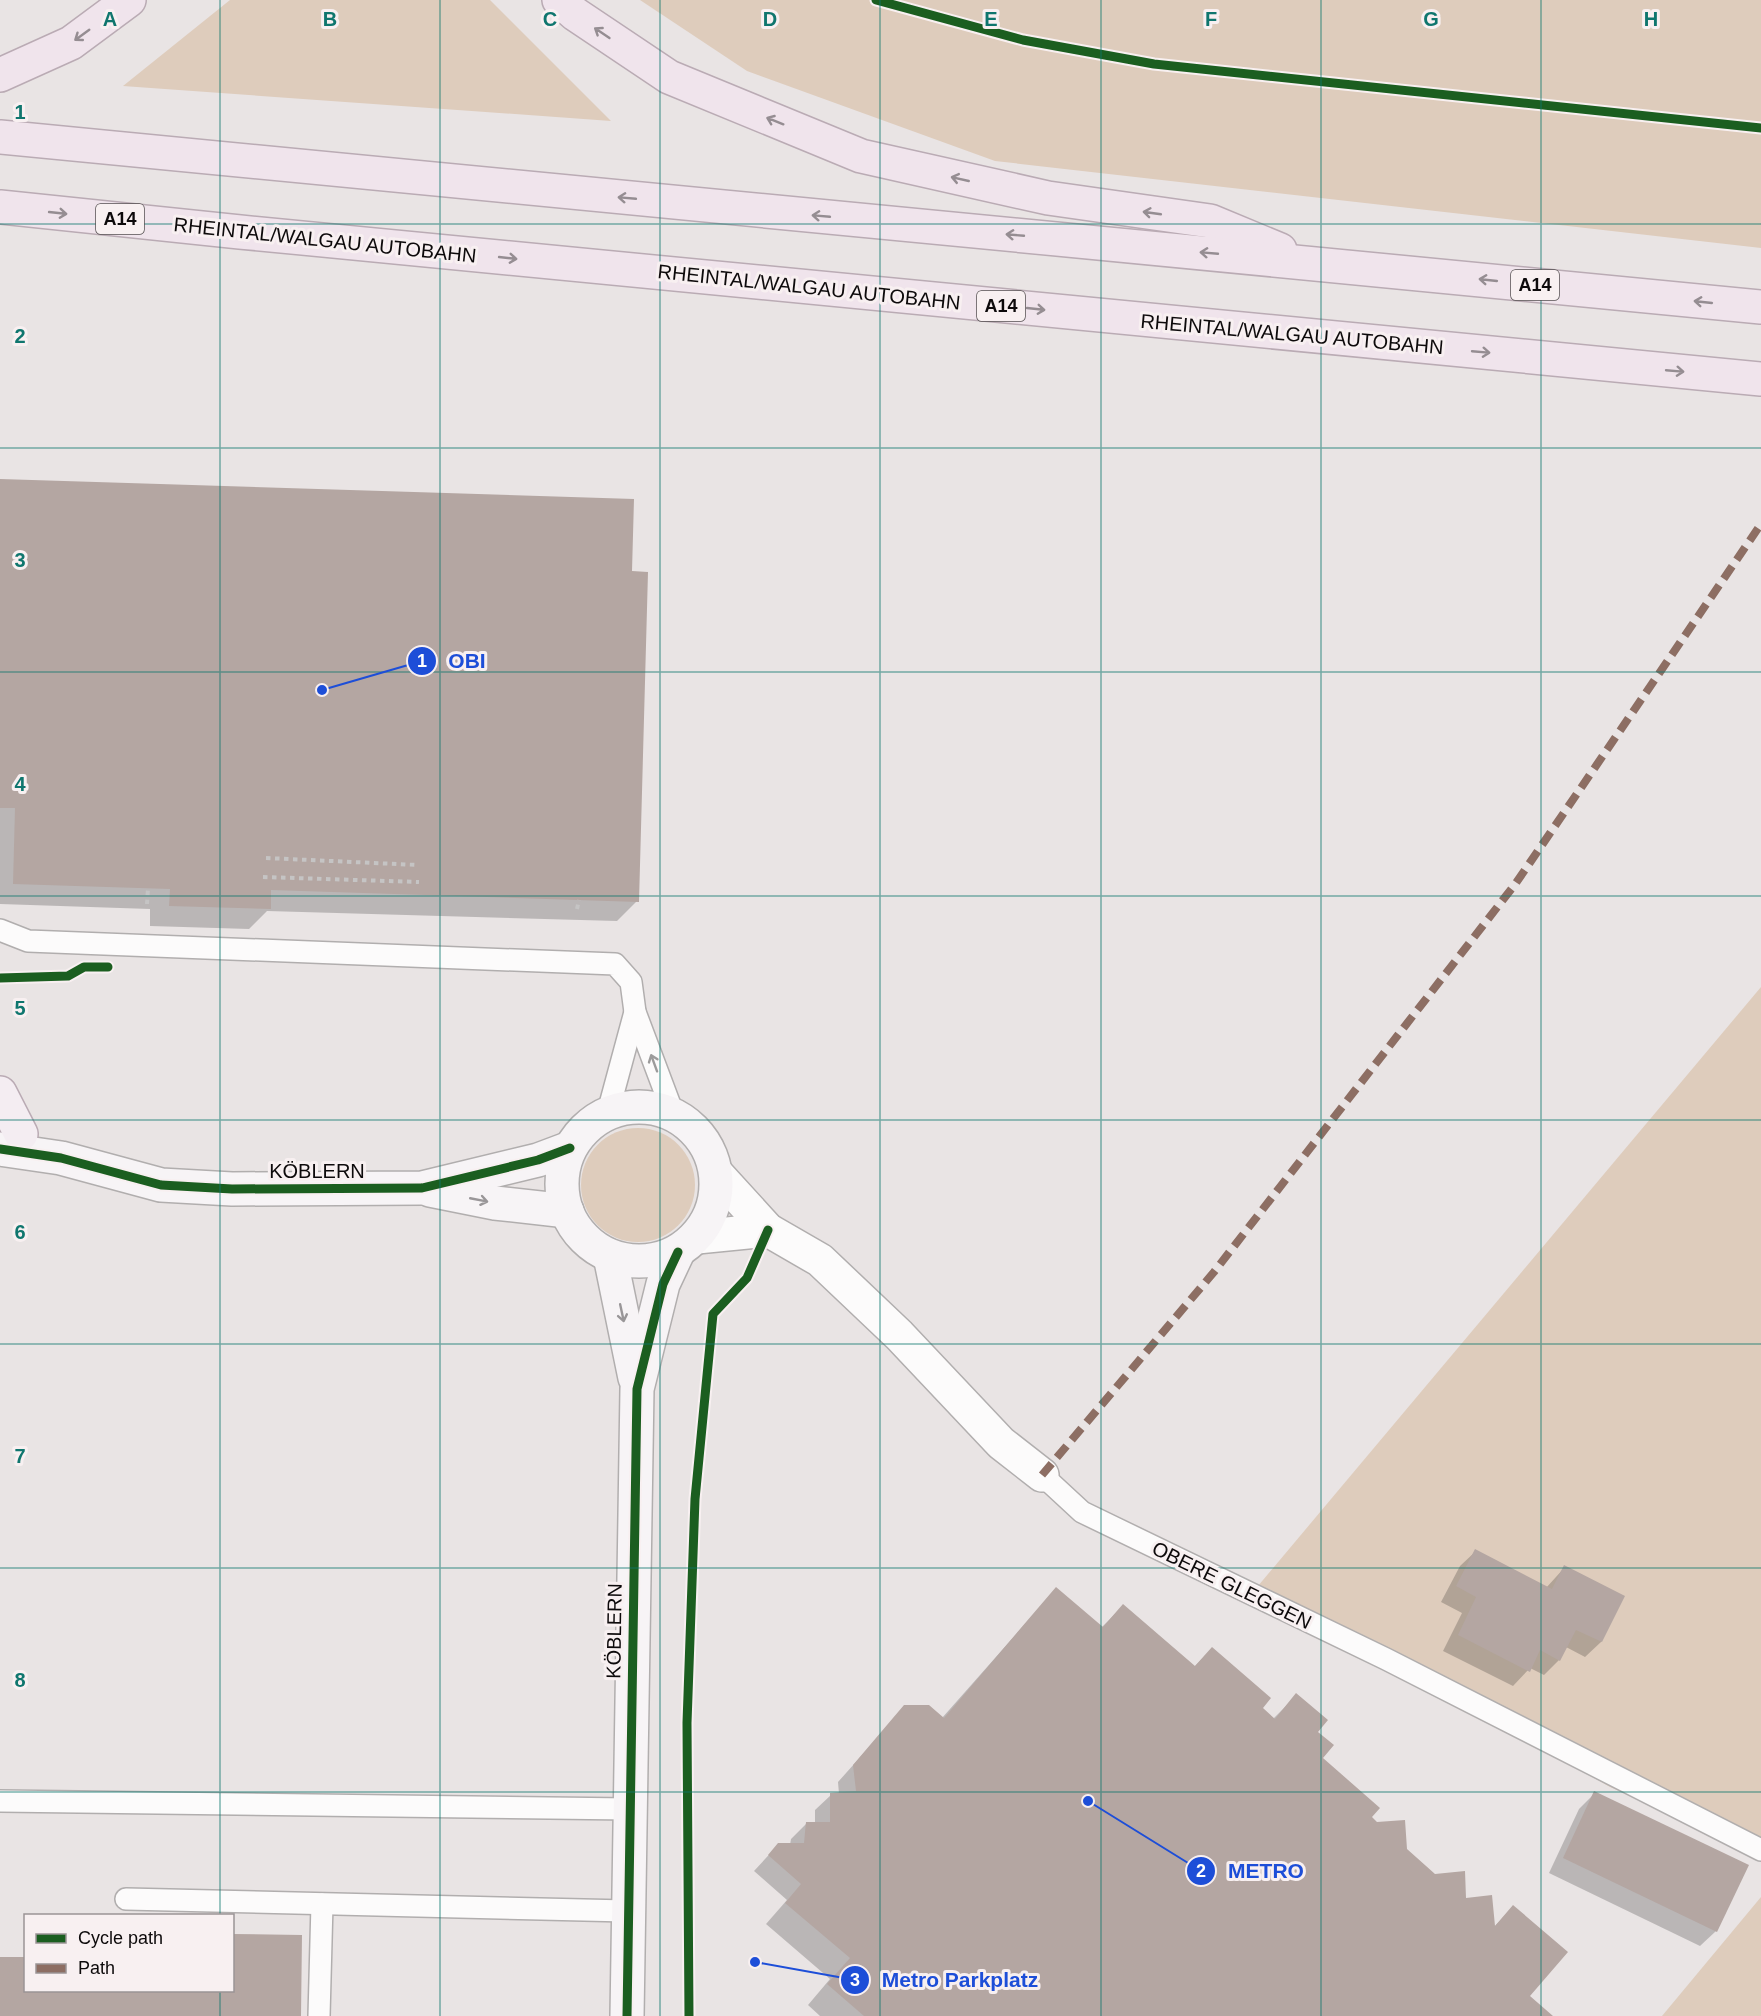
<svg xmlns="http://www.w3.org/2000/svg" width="1761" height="2016" font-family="Arial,sans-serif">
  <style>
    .green { fill: #deccbc }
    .shadow { fill: #0003 }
    .building { fill: #b4a6a2 }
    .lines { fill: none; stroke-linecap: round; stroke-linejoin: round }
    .lane-casing { stroke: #b1aeae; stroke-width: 24 }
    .street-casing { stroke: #b1aeae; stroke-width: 36 }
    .secondary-casing { stroke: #b1aeae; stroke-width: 36 }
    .primary-casing { stroke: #baabb4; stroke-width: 36 }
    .highway-casing { stroke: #baabb4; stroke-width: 36 }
    .path { stroke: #c5c4c4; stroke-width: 4; stroke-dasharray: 4.5 4.5; stroke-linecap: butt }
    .lane { stroke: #fcfbfb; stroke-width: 21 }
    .street { stroke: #fcfbfb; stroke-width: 33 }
    .secondary { stroke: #f7f4f6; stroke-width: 33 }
    .primary { stroke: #f4edf2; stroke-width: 33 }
    .highway { stroke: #f0e4ec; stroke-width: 33 }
    .quiet { stroke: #8d6e63; stroke-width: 8; stroke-dasharray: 15 8; stroke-linecap: butt }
    .cycleway-casing { stroke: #f8f0f1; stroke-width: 13 }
    .cycleway { stroke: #1b5e20; stroke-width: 9 }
    .oneway { stroke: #958d92 }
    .oneway2 { stroke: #9c9b9b }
    .oneway3 { stroke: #999698 }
    .grid { fill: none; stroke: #0f766e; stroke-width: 1.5; stroke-opacity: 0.55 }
    .labels { text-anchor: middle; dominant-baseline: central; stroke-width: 6; stroke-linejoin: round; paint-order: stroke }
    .shield { fill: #f8f0f1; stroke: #544f50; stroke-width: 1.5 }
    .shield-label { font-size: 18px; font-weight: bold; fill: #0d0a0b }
    .street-label { font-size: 20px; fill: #0d0a0b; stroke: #f8f0f1 }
    .grid-label { font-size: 20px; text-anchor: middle; font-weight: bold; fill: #0f766e; stroke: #f8f0f1; stroke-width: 6; stroke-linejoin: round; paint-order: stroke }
    .leader { fill: none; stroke: #1d4ed8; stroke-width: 2 }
    .callout-dot { fill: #1d4ed8; stroke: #f8f0f1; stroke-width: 2 }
    .mark-label { font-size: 18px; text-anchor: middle; font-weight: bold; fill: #fff }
    .callout-label { font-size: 21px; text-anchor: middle; font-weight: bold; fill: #1d4ed8; stroke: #f8f0f1; stroke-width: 6; stroke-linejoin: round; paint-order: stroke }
  </style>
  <rect width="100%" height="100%" fill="#e9e4e4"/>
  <g class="green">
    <polygon points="230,0 490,0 611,121 123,86"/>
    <polygon points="640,0 1761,0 1761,248 995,161 747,71"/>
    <polygon points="1761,987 1761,1854 1610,1787 1258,1586"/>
    <circle cx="638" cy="1185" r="57"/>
    <polygon points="1761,1897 1761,2016 1662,2016"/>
  </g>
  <g class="shadow">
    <polygon points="0,480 631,573 637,901 617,921 267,911 249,929 150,926 150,909 0,904"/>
    <polygon points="1476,1551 1546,1588 1565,1567 1623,1597 1601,1642 1585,1657 1566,1647 1559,1660 1544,1675 1530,1668 1513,1686 1443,1651 1462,1613 1441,1602 1460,1566"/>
    <polygon points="1056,1589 1101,1628 1123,1606 1194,1667 1212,1649 1260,1708 1273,1719 1297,1695 1316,1732 1321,1758 1370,1818 1494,1927 1513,1907 1528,1996 1551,2016 820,2016 808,2005 830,1979 766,1924 787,1900 754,1871 778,1845 790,1845 791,1839 806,1824 815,1823 815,1810 831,1795 839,1794 838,1782 905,1707 942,1718"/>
    <polygon points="1595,1793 1716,1931 1700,1946 1549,1873 1579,1809"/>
  </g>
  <g class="building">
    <polygon points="0,479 634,499 632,571 648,572 639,902 271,890 271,909 169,906 170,889 13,884 15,808 0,808"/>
    <polygon points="1475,1549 1552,1589 1564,1565 1625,1596 1602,1642 1576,1630 1560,1661 1540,1650 1530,1672 1458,1635 1476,1597 1456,1586"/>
    <polygon points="1056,1587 1103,1627 1123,1604 1195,1666 1212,1647 1271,1698 1263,1708 1275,1719 1296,1693 1328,1720 1318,1732 1334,1745 1323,1758 1380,1808 1372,1817 1377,1822 1405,1820 1407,1849 1435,1874 1465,1871 1466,1898 1492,1895 1495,1926 1513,1905 1568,1952 1530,1996 1553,2016 864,2016 827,1984 850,1958 785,1903 801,1884 768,1855 778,1843 804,1843 806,1822 830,1822 830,1793 856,1791 853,1765 904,1705 929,1705 944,1718"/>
    <polygon points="1594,1791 1749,1865 1717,1932 1563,1858"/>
    <polygon points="232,1934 302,1935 301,2016 0,2016 0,1957 26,1957 26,1990 232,1990"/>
  </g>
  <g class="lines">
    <defs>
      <g id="lane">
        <polyline points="0,930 28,941 615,964 631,982 635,1012 673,1113"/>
        <polyline points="608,1112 635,1012"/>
        <polyline points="1042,1475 1082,1512 1386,1659 1761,1850"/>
        <polyline points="0,1801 630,1809"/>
        <polyline points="126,1899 627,1911"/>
        <polyline points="319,2016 322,1904"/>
      </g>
      <g id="street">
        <polyline points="717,1174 768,1230 820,1260 899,1335 1001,1443 1042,1475"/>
        <polyline points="697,1237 768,1230"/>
      </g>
      <g id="secondary">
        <circle cx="639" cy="1184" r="77"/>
        <polyline points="0,1149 61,1158 161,1185 232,1189 422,1188 538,1160 570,1148"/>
        <polyline points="430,1190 495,1203 567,1211"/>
        <polyline points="610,1256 635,1378"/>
        <polyline points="627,2016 637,1389 663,1284 678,1252"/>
      </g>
      <polyline id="primary" points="0,1093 21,1134"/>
      <g id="highway">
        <polyline points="559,0 575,14 669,77 861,156 1048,198 1210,221 1280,250"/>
        <polyline points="0,75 71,43 129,0"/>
        <polyline points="0,137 1761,307"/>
        <polyline points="0,207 240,232 1761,379"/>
      </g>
    </defs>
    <use href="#lane" class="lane-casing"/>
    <use href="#street" class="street-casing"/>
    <use href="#secondary" class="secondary-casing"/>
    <use href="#primary" class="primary-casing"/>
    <use href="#highway" class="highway-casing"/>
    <g class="path">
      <polyline points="266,858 418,865"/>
      <polyline points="263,877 419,882"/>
      <polyline points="147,904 148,888"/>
      <polyline points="577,909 579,900"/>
    </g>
    <use href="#lane" class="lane"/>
    <use href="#street" class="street"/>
    <use href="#secondary" class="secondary"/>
    <use href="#primary" class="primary"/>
    <use href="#highway" class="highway"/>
    <polyline class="quiet" points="1042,1475 1214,1272 1516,883 1761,524"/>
    <defs>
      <g id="cycleway">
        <polyline points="876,0 1023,40 1154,64 1761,128"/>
        <polyline points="0,978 68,976 84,967 108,967"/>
        <polyline points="0,1149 61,1158 161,1185 232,1189 422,1188 538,1160 570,1148"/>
        <polyline points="627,2016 637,1389 663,1284 678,1252"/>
        <polyline points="689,2016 687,1723 695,1499 713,1314 747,1278 768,1230"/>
      </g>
    </defs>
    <use href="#cycleway" class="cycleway-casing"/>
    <use href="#cycleway" class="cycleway"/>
  </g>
  <defs><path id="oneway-shaft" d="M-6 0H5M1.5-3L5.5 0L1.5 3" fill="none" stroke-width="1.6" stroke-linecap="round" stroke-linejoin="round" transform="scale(1.5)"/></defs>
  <g class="oneway">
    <use href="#oneway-shaft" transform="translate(602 33) rotate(-146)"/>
    <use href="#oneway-shaft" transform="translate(82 35) rotate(144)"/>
    <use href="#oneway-shaft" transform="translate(775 121) rotate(-158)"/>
    <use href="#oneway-shaft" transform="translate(960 179) rotate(-167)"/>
    <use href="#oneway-shaft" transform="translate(627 198) rotate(-175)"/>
    <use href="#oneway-shaft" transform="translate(58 213) rotate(6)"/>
    <use href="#oneway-shaft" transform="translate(1152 213) rotate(-172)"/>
    <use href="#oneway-shaft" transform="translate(821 216) rotate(-175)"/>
    <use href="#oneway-shaft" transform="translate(1015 235) rotate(-175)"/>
    <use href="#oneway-shaft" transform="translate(1209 253) rotate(-175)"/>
    <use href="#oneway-shaft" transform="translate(508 258) rotate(6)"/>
    <use href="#oneway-shaft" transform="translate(1488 280) rotate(-174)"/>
    <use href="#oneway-shaft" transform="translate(1703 302) rotate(-174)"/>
    <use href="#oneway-shaft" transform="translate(1036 309) rotate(6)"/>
    <use href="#oneway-shaft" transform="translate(1481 352) rotate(5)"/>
    <use href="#oneway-shaft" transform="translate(1675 371) rotate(5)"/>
  </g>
  <use class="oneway2" href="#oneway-shaft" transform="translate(654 1063) rotate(-110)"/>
  <g class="oneway3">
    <use href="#oneway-shaft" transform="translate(479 1200) rotate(11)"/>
    <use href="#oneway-shaft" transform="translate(622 1313) rotate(78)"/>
  </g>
  <path class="grid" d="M 220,0 L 220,1916M 440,0 L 440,2016M 660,0 L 660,2016M 880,0 L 880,2016M 1101,0 L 1101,2016M 1321,0 L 1321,2016M 1541,0 L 1541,2016M 0,224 L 1761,224M 0,448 L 1761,448M 0,672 L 1761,672M 0,896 L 1761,896M 0,1120 L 1761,1120M 0,1344 L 1761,1344M 0,1568 L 1761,1568M 0,1792 L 1761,1792M 220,1990 L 220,2016"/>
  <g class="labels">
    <g class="shield">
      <rect x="96" y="204" width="48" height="30" rx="4.5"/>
      <rect x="1511" y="270" width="48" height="30" rx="4.5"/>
      <rect x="977" y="291" width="48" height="30" rx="4.5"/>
    </g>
    <g class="shield-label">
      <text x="120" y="219">A14</text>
      <text x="1535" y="285">A14</text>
      <text x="1001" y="306">A14</text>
    </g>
    <g class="street-label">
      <text transform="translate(325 240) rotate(6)">RHEINTAL/WALGAU AUTOBAHN</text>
      <text transform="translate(809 287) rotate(6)">RHEINTAL/WALGAU AUTOBAHN</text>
      <text transform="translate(1292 334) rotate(5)">RHEINTAL/WALGAU AUTOBAHN</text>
      <text x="317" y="1171">KÖBLERN</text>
      <text transform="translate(1232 1585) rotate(26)">OBERE GLEGGEN</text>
      <text transform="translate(614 1631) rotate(-89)">KÖBLERN</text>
    </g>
  </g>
  <g class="grid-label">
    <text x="110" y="26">A</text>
    <text x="330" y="26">B</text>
    <text x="550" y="26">C</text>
    <text x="770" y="26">D</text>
    <text x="991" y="26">E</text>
    <text x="1211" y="26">F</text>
    <text x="1431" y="26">G</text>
    <text x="1651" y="26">H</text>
    <text x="20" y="119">1</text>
    <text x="20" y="343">2</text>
    <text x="20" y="567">3</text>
    <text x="20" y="791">4</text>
    <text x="20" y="1015">5</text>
    <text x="20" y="1239">6</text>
    <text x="20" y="1463">7</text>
    <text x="20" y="1687">8</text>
  </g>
  <path class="leader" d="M322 690L422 661M1088 1801L1201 1871M755 1962L855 1980"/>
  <g class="callout-dot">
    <circle cx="322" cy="690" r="6"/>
    <circle cx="1088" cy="1801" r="6"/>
    <circle cx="755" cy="1962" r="6"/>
    <circle cx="422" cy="661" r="15"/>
    <circle cx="1201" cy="1871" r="15"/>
    <circle cx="855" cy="1980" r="15"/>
  </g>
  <g class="mark-label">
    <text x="422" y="667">1</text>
    <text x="1201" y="1877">2</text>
    <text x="855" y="1986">3</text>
  </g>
  <g class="callout-label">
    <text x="467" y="668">OBI</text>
    <text x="1266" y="1878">METRO</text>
    <text x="960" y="1987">Metro Parkplatz</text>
  </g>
  <rect x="24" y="1914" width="210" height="78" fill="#f8f0f1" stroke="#9a9495" stroke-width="1.5"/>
  <rect x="36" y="1934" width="30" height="9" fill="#1b5e20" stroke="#9a9495" stroke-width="1.5"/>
  <text x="78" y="1944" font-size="18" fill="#0d0a0b">Cycle path</text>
  <rect x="36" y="1964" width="30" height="9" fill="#8d6e63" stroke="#9a9495" stroke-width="1.5"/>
  <text x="78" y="1974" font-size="18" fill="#0d0a0b">Path</text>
</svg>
